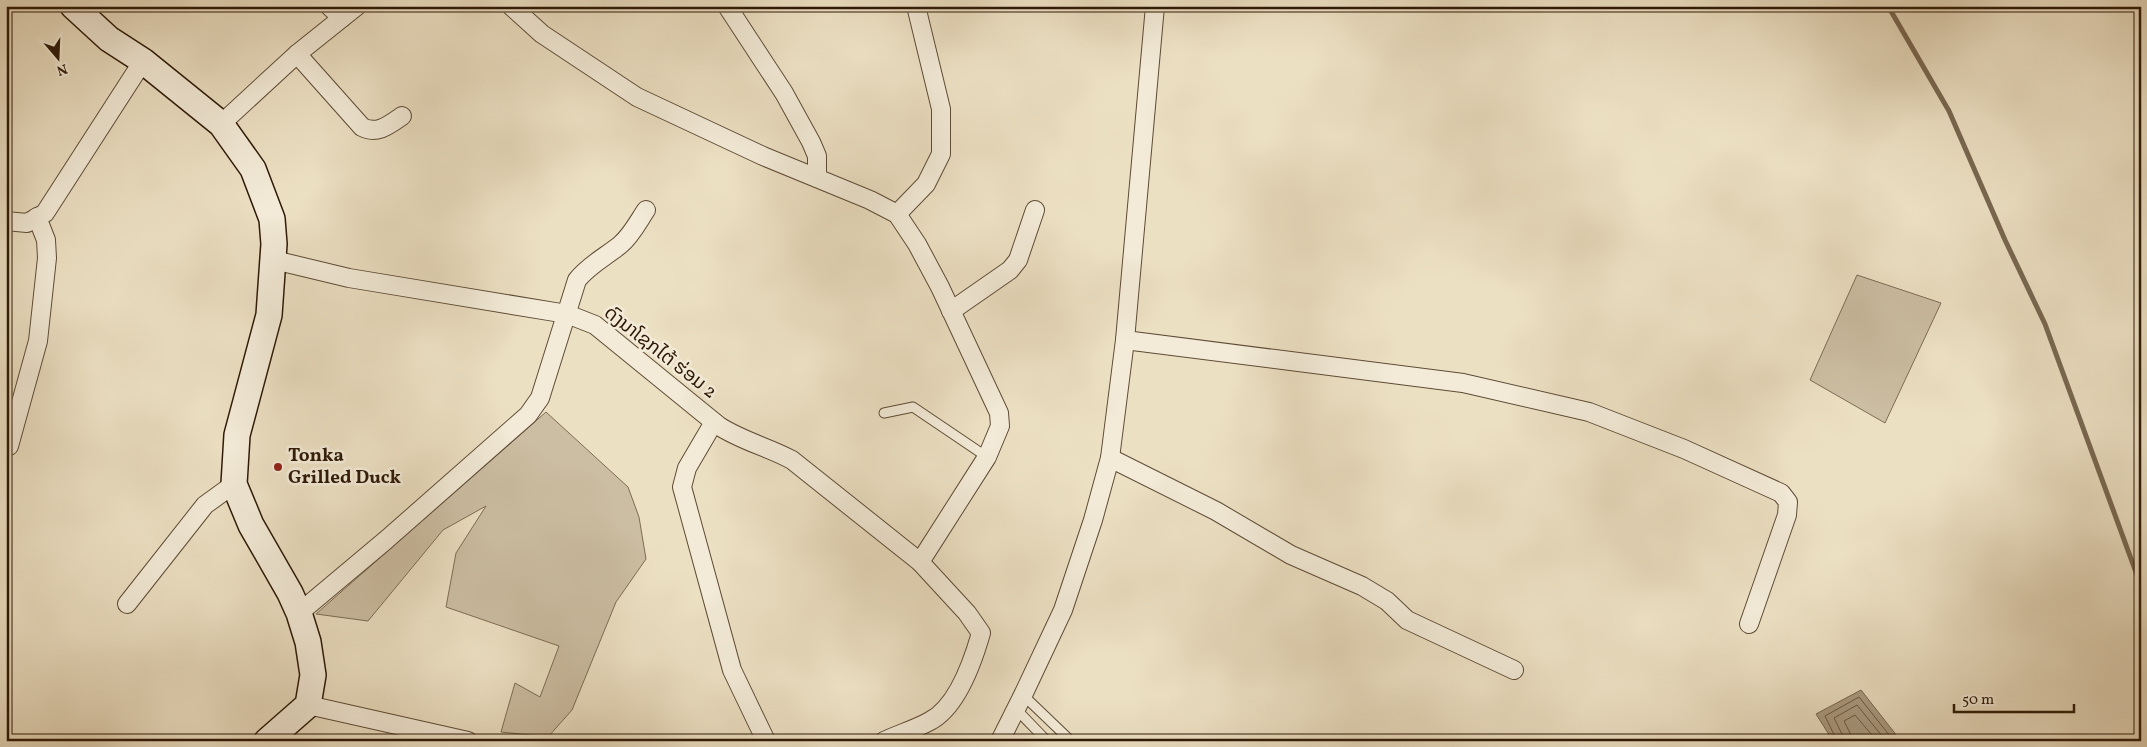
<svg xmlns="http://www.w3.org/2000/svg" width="2147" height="747" font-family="Vollkorn,'Noto Sans Lao',serif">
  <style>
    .green { fill: #ccbea3; stroke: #7d6c55 }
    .water { fill: #ab9c83; stroke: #796851 }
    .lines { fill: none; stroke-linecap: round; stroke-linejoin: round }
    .shore { stroke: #6c5a45; stroke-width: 1 }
    .stream { stroke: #796851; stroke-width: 5 }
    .lane-casing { stroke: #5e4b36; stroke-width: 11 }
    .street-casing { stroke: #5e4b36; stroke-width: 20 }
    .secondary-casing { stroke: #2e1907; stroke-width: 28 }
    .lane { stroke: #f3ebd8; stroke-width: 9 }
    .street { stroke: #f3ebd8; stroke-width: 18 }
    .secondary { stroke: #f3ebd8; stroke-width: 25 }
    .poi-dot { fill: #8f2418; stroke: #f3ebd8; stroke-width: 2 }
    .labels { text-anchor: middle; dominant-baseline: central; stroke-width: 5; stroke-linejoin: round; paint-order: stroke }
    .street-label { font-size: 19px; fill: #2e1907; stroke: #f3ebd8 }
    .poi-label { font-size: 19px; font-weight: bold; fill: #2e1907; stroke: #f3ebd8; text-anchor: start }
  </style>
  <rect width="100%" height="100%" fill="#ece0c3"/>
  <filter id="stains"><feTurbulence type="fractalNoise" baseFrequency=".004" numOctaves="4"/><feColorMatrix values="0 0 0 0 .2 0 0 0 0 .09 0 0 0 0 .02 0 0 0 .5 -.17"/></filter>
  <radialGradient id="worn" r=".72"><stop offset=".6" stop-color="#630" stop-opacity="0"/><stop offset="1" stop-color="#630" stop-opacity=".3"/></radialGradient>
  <g class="green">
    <polygon points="1857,275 1941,303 1885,423 1810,380"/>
    <polygon points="546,412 628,487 639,517 646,559 616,602 572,710 548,737 501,732 515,683 540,697 559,646 446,607 456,553 486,506 443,530 368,621 316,614"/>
  </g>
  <polygon class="water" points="1861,690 1901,741 1833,741 1816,714"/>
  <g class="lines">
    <g class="shore">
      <polyline points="1837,741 1825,716 1859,697 1894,741"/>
      <polyline points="1843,741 1842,734 1834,718 1857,705 1886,741"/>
      <polyline points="1851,741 1850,733 1844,721 1855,715 1877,741"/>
    </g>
    <polyline class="stream" points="1888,6 1949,111 2005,240 2045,324 2141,586"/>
    <defs>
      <g id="lane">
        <polyline points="884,413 913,407 987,457"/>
        <polyline points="1023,695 1071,741"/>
        <polyline points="1016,709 1047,741"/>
      </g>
      <g id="street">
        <polyline points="329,6 342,18"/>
        <path d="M 511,6 L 542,34 L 637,97 L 763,156 L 870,200 L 897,214 L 917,244 L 940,287 L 999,413 L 1000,426 L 987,457 L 920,562 L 967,613 L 981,633 C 973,661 957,707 930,721 C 916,729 899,734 884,741"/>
        <polyline points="727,6 784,93 811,142 817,156 817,178"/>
        <path d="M 297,54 L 362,127 C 377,135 389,125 402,116"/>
        <polyline points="221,124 297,54 357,6"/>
        <polyline points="897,214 926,184 941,154 941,109 916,6"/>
        <polyline points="6,221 27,223 45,213 143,61"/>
        <path d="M 274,260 L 349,278 L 567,314 L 595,325 L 719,426 C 742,441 768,447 792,460 L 920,562"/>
        <polyline points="951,311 1010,270 1018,260 1035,210"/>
        <polyline points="1125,340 1463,383 1589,412 1684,449 1781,493 1788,502 1787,515 1749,624"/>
        <polyline points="714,422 687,468 682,487 732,670 766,741"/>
        <polyline points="9,446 38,341 47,258 46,240 37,217"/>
        <polyline points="1110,458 1216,511 1291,555 1362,586 1387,601 1407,620 1514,670"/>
        <polyline points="127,604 205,505 234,484"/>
        <path d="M 299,613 L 386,540 L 528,415 L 540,398 L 577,280 C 589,265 605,257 620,245 C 631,236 638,222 646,210"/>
        <polyline points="308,705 468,741"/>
        <polyline points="1000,741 1023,695 1063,610 1093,520 1110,458 1125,340 1155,6"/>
      </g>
      <polyline id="secondary" points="73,6 109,39 143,61 221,124 253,169 272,219 274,244 269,315 237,435 234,484 251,525 290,593 299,613 308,642 313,675 308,705 267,741"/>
    </defs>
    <use href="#lane" class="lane-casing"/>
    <use href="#street" class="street-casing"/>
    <use href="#secondary" class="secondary-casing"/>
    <use href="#lane" class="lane"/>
    <use href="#street" class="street"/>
    <use href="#secondary" class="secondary"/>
  </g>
  <circle class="poi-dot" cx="278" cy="467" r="5"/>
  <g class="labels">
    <g class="street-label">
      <text transform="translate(660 353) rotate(38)">ດົງນາໂຊກໄຕ້ ຮ່ອມ 2</text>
    </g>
    <g class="poi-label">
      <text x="288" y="456">Tonka<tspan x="288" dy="22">Grilled Duck</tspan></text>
    </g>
  </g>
  <rect width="2147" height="747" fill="none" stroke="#ece0c3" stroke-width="25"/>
  <rect x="8" y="8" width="2132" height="732" fill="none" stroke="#2e1907" stroke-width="2.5"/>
  <rect x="12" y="12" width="2122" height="722" fill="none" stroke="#2e1907"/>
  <g transform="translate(58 58) rotate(161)" stroke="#f3ebd8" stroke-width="4" paint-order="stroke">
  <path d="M0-4L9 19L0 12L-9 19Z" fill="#2e1907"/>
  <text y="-8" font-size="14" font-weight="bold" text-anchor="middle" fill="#2e1907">N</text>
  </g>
  <path d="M1954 704v8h120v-8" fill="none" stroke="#2e1907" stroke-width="2.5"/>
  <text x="1962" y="704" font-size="15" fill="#2e1907" stroke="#f3ebd8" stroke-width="4" paint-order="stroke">50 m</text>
  <rect width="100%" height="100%" filter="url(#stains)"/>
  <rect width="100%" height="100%" fill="url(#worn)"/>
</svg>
